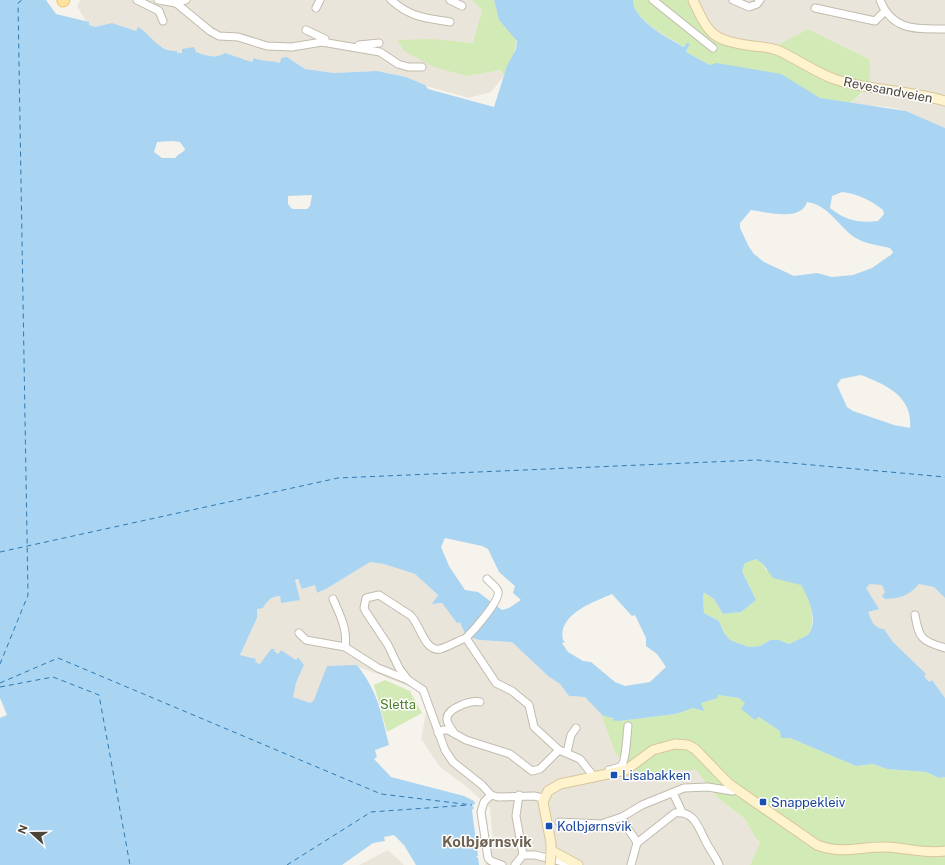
<svg xmlns="http://www.w3.org/2000/svg" width="945" height="865" font-family="'Public Sans',sans-serif">
  <style>
    .residential { fill: #eae5da }
    .green { fill: #d2eab5 }
    .water { fill: #a9d4f2; fill-rule: evenodd }
    .lines { fill: none; stroke-linecap: round; stroke-linejoin: round }
    .ferry { stroke: #2e7ab2; stroke-width: 1; stroke-dasharray: 5 4; stroke-linecap: butt }
    .minor-casing { stroke: #c2bbae; stroke-width: 9 }
    .secondary-casing { stroke: #d6c79b; stroke-width: 11 }
    .primary-casing { stroke: #e6c16a; stroke-width: 13 }
    .minor { stroke: #fff; stroke-width: 7 }
    .secondary { stroke: #fff3cd; stroke-width: 9 }
    .primary { stroke: #ffe39c; stroke-width: 11 }
    .secondary-bridge-casing { stroke: #d6c79b; stroke-width: 11; stroke-linecap: butt }
    .secondary-bridge { stroke: #fff3cd; stroke-width: 9 }
    .transit-dot { fill: #1a4fb4; stroke: #fff; stroke-width: 1.5 }
    .labels { text-anchor: middle; dominant-baseline: central; stroke-width: 3; stroke-linejoin: round; paint-order: stroke }
    .street-label { font-size: 13px; fill: #4b4439; stroke: #fff }
    .park-label { font-size: 13px; fill: #4a7f2a; stroke: #fff }
    .transit-label { font-size: 13px; fill: #164399; stroke: #fff; text-anchor: start }
    .quarter-label { font-size: 15px; font-weight: bold; fill: #6e6250; stroke: #fff }
  </style>
  <rect width="100%" height="100%" fill="#f6f3ec"/>
  <g class="residential">
    <polygon points="81,0 472,0 482,10 474,43 456,42 467,76 501,70 504,76 491,92 469,98 426,86 406,77 377,71 334,73 305,69 287,57 280,64 262,61 254,58 252,62 246,61 247,59 207,56 182,50 182,53 177,53 177,51 172,51 159,46 138,28 136,31 112,23 95,27 88,25 77,6"/>
    <polygon points="689,0 945,0 945,128 906,111 889,107 849,104 865,91 869,59 839,44 808,29 767,51 706,31"/>
    <polygon points="370,562 384,564 415,574 438,595 433,604 442,603 457,622 460,622 480,640 512,642 548,676 560,684 569,696 585,697 601,714 616,755 644,776 677,770 696,770 718,798 745,819 756,839 760,842 750,865 485,865 493,841 490,808 467,787 440,767 421,739 427,707 421,691 359,667 357,665 310,703 293,697 296,683 304,665 298,657 296,660 281,650 278,654 274,651 260,664 255,662 255,659 240,655 257,618 257,608 263,608 269,599 276,596 280,596 281,603 295,580 315,585 318,593 326,589"/>
    <polygon points="874,583 882,585 885,588 885,599 893,599 919,584 934,587 945,598 945,698 932,680 929,683 923,676 925,674 893,642 884,629 877,628 873,624 868,612 874,610 866,588 867,585"/>
    <polygon points="388,850 404,865 359,865"/>
  </g>
  <g class="green">
    <path d="M 472,0 L 494,0 L 499,20 L 516,38 C 518,51 507,64 504,76 L 501,70 L 467,76 L 434,67 L 404,51 L 397,40 L 432,39 L 473,43 L 482,10 Z"/>
    <path d="M 633,0 L 689,0 L 706,31 L 767,51 L 808,29 L 869,59 C 872,85 869,87 849,104 L 820,98 L 710,65 L 688,53 L 686,51 L 690,44 L 685,47 C 669,38 633,20 633,0 Z"/>
    <path d="M 756,559 L 763,564 L 766,570 C 776,574 791,577 800,584 C 812,592 816,625 808,635 L 789,644 L 779,640 L 770,640 L 760,646 L 749,647 L 730,640 L 724,633 L 719,621 L 704,613 L 703,594 L 705,593 L 714,599 L 723,614 L 741,612 L 756,600 L 742,571 L 745,563 Z"/>
    <polygon points="385,680 410,691 422,713 387,732 374,685"/>
    <polygon points="718,695 739,698 746,703 741,709 759,717 780,731 782,738 790,738 856,766 873,764 887,769 926,772 939,778 945,777 945,865 750,865 760,842 756,839 745,819 718,798 696,770 677,770 644,776 616,755 601,714 619,721 676,714 693,708 703,711 701,703 718,698"/>
  </g>
  <path class="water" d="M 0,0 L 46,0 L 56,14 L 89,22 L 89,25 L 95,27 L 112,23 L 136,31 L 138,27 C 152,35 158,52 177,51 L 177,53 L 182,53 L 182,49 L 194,47 L 196,52 C 206,56 216,59 225,53 L 252,62 L 254,58 C 263,62 271,60 280,63 L 281,58 L 287,57 L 305,69 L 334,73 L 377,71 L 406,77 L 425,85 L 428,89 L 494,107 L 507,66 L 516,49 L 517,41 L 499,20 L 494,0 L 633,0 C 633,20 668,38 684,47 L 687,43 L 690,44 L 686,51 L 688,53 L 710,65 L 716,63 L 781,74 L 820,98 L 906,111 L 945,128 L 945,598 L 934,587 L 919,584 C 910,595 899,599 885,599 L 882,596 L 885,592 L 882,585 L 870,584 L 866,588 L 879,609 L 868,612 C 872,621 873,628 884,629 L 893,642 L 926,674 L 924,676 L 929,682 L 932,680 L 945,698 L 945,777 L 939,778 L 926,772 L 887,769 L 873,764 L 856,766 L 790,738 L 781,738 L 780,731 L 759,717 L 755,720 L 741,709 L 745,703 L 739,698 L 718,695 L 718,698 L 701,703 L 704,711 L 693,708 L 676,714 L 619,721 L 611,720 L 615,719 L 602,715 L 585,697 L 569,696 L 560,684 L 548,676 L 512,642 L 480,640 L 466,636 L 460,622 L 457,623 L 442,603 L 432,604 L 438,595 L 415,574 L 384,564 L 370,562 L 326,589 L 317,593 L 315,585 L 302,589 L 298,579 L 295,580 L 300,600 L 281,603 L 280,596 C 271,596 267,601 263,608 L 257,609 L 257,618 L 240,655 L 256,659 L 255,662 L 260,664 L 271,649 L 275,649 L 274,651 L 278,654 L 281,650 L 296,660 L 298,657 L 304,665 L 296,683 L 293,697 L 310,703 L 314,700 L 327,666 L 357,665 C 378,693 380,708 388,741 L 389,745 L 375,750 L 377,757 L 374,759 L 391,777 L 464,796 L 474,801 L 475,804 L 472,805 L 474,808 L 472,810 L 478,856 L 476,856 L 478,858 L 479,865 L 416,865 L 404,845 L 394,835 L 384,837 L 385,841 L 373,843 L 342,865 L 0,865 L 0,718 L 7,715 L 0,698 ZM 173,141 L 180,142 L 185,149 L 184,151 L 178,155 L 175,158 L 162,158 L 154,152 L 157,142 ZM 842,192 C 856,193 872,201 883,210 L 884,214 L 878,221 C 859,223 846,221 830,208 L 832,196 ZM 312,195 L 310,206 L 307,209 L 292,209 L 288,204 L 288,196 ZM 807,202 C 828,205 838,225 854,237 C 864,244 878,245 890,248 L 893,252 L 892,254 L 872,268 L 853,275 L 832,277 L 817,273 L 794,276 L 764,262 L 754,254 L 749,247 L 740,228 L 740,223 L 751,210 C 766,212 801,222 807,202 ZM 861,375 C 887,385 913,397 910,428 L 894,425 L 853,411 L 847,407 L 837,385 L 841,379 ZM 445,538 L 482,546 L 488,549 L 499,572 L 515,586 L 513,593 L 521,600 L 509,608 L 502,610 L 478,592 L 465,590 L 449,566 L 441,547 ZM 756,559 L 763,564 L 773,578 L 801,585 C 809,598 819,621 808,635 L 789,644 L 779,640 L 770,640 L 760,646 L 749,647 L 730,640 L 724,633 L 719,621 L 704,613 L 703,594 L 705,593 L 714,599 L 723,614 L 741,612 L 756,600 L 742,571 L 745,563 ZM 612,594 L 632,616 L 635,615 L 646,638 L 646,646 L 657,654 L 666,667 L 650,682 L 625,686 L 615,682 L 591,662 L 583,661 L 568,652 L 562,643 L 565,642 L 563,640 C 557,615 593,602 612,594 Z"/>
  <g class="lines">
    <g class="ferry">
      <polyline points="0,552 338,478 757,460 945,477"/>
      <polyline points="0,664 28,595 18,3 22,0"/>
      <polyline points="0,683 58,658 381,794 472,805"/>
      <polyline points="0,687 53,677 99,695 130,865"/>
      <polyline points="287,865 371,812 469,805"/>
    </g>
    <defs>
      <g id="minor">
        <polyline points="137,0 159,11 163,21"/>
        <polyline points="158,0 176,3 210,31 219,36 238,37 267,46 292,47 322,42 380,52 398,64 408,67 422,67"/>
        <path d="M 391,0 C 411,18 426,18 450,22"/>
        <polyline points="450,0 462,6"/>
        <polyline points="653,0 713,48"/>
        <polyline points="733,0 749,7 757,4 760,0"/>
        <path d="M 880,0 C 892,31 916,29 945,29"/>
        <polyline points="176,3 186,0"/>
        <polyline points="316,8 320,0"/>
        <polyline points="815,8 875,21 884,12"/>
        <polyline points="306,30 325,39"/>
        <polyline points="359,45 379,43"/>
        <path d="M 333,599 C 340,615 348,630 345,647"/>
        <path d="M 915,615 C 919,638 921,641 945,648"/>
        <polyline points="299,633 306,640 345,647 378,668 408,680"/>
        <path d="M 466,638 C 473,631 501,600 498,591 C 496,587 490,582 487,579"/>
        <polyline points="438,733 443,730 448,730 466,740 510,754 532,771 540,769 559,750"/>
        <path d="M 454,733 C 452,729 446,723 447,718 C 448,708 471,700 480,702"/>
        <polyline points="567,752 571,735 576,728"/>
        <path d="M 609,770 C 613,769 618,768 621,766 C 626,762 627,733 628,726"/>
        <polyline points="673,793 682,812"/>
        <polyline points="491,795 484,802 481,812 488,858 491,861 502,865"/>
        <path d="M 543,798 L 534,796 L 498,797 L 491,795 L 482,785 L 453,762 L 445,750 L 423,690 L 408,680 L 399,668 L 388,645 L 366,612 L 364,608 L 366,598 L 379,595 L 410,615 C 420,623 424,652 440,649 C 448,647 457,641 466,638 L 496,683 L 512,691 L 529,705 L 534,727 L 559,750 L 580,759 L 591,773 L 593,778"/>
        <path d="M 622,817 C 624,826 633,834 637,843"/>
        <polyline points="559,822 601,824 622,817 642,805 684,788 708,787 732,791 737,790"/>
        <polyline points="523,855 535,855 571,864"/>
        <polyline points="515,865 523,855 516,816 519,795"/>
        <path d="M 631,865 L 637,843 L 675,813 C 693,810 698,826 705,840 C 709,849 715,855 719,865"/>
      </g>
      <g id="secondary">
        <path d="M 693,0 C 710,37 713,40 753,46 C 761,47 770,47 777,50 C 798,59 815,73 837,80 C 873,91 909,90 945,101"/>
        <polyline points="552,851 578,865"/>
        <path d="M 551,855 L 551,843 L 543,802 L 548,791 L 560,784 L 626,770 L 653,750 L 675,744 L 688,745 L 695,749 L 729,784 L 817,845 C 843,855 861,846 887,847 C 907,848 925,854 945,851"/>
      </g>
      <polyline id="primary" points="63,1 64,0"/>
    </defs>
    <use href="#minor" class="minor-casing"/>
    <use href="#secondary" class="secondary-casing"/>
    <use href="#primary" class="primary-casing"/>
    <use href="#minor" class="minor"/>
    <use href="#secondary" class="secondary"/>
    <use href="#primary" class="primary"/>
    <defs>
      <polyline id="secondary-bridge" points="550,865 551,855"/>
    </defs>
    <use href="#secondary-bridge" class="secondary-bridge-casing"/>
    <use href="#secondary-bridge" class="secondary-bridge"/>
  </g>
  <g class="transit-dot">
    <rect x="610" y="771" width="8" height="8" rx="2"/>
    <rect x="759" y="798" width="8" height="8" rx="2"/>
    <rect x="545" y="822" width="8" height="8" rx="2"/>
  </g>
  <g class="labels">
    <g class="street-label">
      <text transform="translate(888 90) rotate(11)">Revesandveien</text>
    </g>
    <g class="park-label">
      <text x="398" y="704">Sletta</text>
    </g>
    <g class="transit-label">
      <text x="622" y="775">Lisabakken</text>
      <text x="771" y="802">Snappekleiv</text>
      <text x="557" y="826">Kolbjørnsvik</text>
    </g>
    <g class="quarter-label">
      <text x="487" y="841">Kolbjørnsvik</text>
    </g>
  </g>
  <g transform="translate(32 833) rotate(291)" stroke="#ffffff" stroke-width="3" paint-order="stroke">
  <path d="M0-3L7 15L0 10L-7 15Z" fill="#4b4439"/>
  <text y="-6" font-size="11" font-weight="bold" text-anchor="middle" fill="#4b4439">N</text>
  </g>
</svg>
